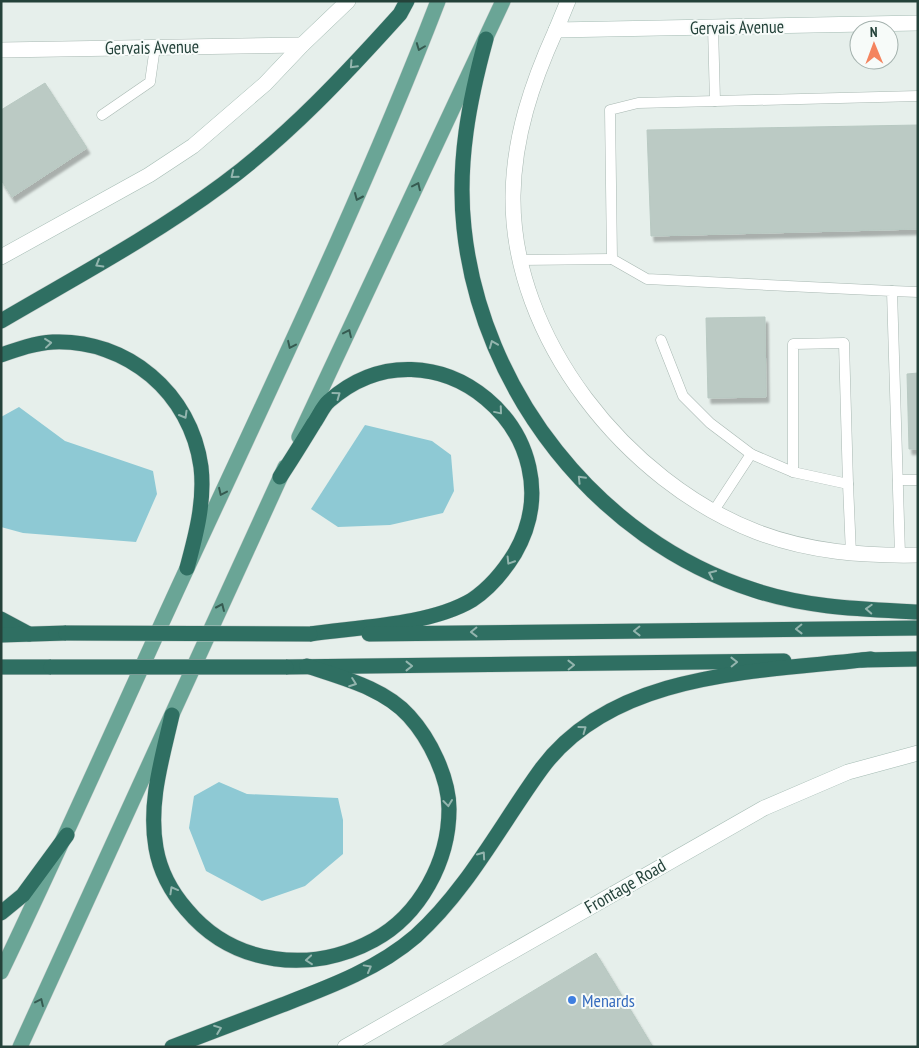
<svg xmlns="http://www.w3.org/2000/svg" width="919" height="1048" font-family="'PT Sans Narrow',sans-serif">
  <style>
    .water { fill: #8ec9d4 }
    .building { fill: #bbcac4; stroke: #b8c9c2; filter: url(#shadow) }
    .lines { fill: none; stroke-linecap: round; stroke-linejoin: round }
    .lane-casing { stroke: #a8b8b2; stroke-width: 11 }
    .street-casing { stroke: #a8b8b2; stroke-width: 16 }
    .secondary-casing { stroke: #a4bbb3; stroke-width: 16 }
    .primary-casing { stroke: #c2cac8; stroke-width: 16 }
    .highway-casing { stroke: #c2cac8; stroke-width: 16 }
    .lane { stroke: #fff; stroke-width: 10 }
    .street { stroke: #fff; stroke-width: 15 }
    .secondary { stroke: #fff; stroke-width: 15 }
    .primary { stroke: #6aa596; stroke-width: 15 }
    .highway { stroke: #2f6f62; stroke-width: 15 }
    .highway-bridge-casing { stroke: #c2cac8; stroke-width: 16; stroke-linecap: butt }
    .highway-bridge { stroke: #2f6f62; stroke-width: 15 }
    .oneway { stroke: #365b51 }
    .oneway2 { stroke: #93b5ae }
    .shop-dot { fill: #3f7fe0; stroke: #f7fbf9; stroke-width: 2 }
    .labels { text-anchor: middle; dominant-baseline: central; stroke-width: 4; stroke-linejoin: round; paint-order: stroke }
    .street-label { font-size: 18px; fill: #24423a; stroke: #f7fbf9 }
    .shop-label { font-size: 18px; fill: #366cbe; stroke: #f7fbf9; text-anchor: start }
  </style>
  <defs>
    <filter id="shadow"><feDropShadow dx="3" dy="5.5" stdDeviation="1" flood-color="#0004"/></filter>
  </defs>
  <rect width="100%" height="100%" fill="#e6efeb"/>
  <g class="water">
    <polygon points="19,407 65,441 153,471 157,494 136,542 23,533 1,527 1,417"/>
    <polygon points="365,425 432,441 451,455 454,491 443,513 390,525 338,527 311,509"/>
    <polygon points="219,782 247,794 338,798 343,820 343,854 305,886 262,901 206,871 189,828 194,796"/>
  </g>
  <g class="building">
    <polygon points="45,83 87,148 12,197 1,180 1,110"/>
    <polygon points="918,125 918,229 651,236 647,130"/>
    <polygon points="765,317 766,397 708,398 706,318"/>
    <polygon points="918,373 918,449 909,449 907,374"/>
    <polygon points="596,953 653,1047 440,1047"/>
  </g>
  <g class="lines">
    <defs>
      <g id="lane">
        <polyline points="713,27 715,101"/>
        <polyline points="102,115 150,82 155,47"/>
        <polyline points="520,260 612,259"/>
        <polyline points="892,291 918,292"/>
        <polyline points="661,340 683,396 710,423 751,454"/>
        <polyline points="793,472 793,344 844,343 848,484"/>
        <polyline points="898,480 918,480"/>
        <polyline points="713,512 751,454 793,472 848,484 851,554"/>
        <polyline points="900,555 892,291 647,279 612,259 610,110 638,103 918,96"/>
      </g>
      <g id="street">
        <path d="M 556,30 C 532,83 514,136 513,195 C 511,338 627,482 757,532 C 809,552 863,556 918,555"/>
        <polyline points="1,50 302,45"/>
      </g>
      <g id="secondary">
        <polyline points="568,1 556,30 918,23"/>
        <polyline points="1,257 149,175 193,146 265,84 302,45 348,1"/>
        <polyline points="345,1047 764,808 848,772 918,753"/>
      </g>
      <g id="primary">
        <polyline points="299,437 503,1"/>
        <path d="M 1,972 C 66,837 126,700 189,564 C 275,378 364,193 438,1"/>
        <polyline points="20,1047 285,467"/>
      </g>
      <g id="highway">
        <path d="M 486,39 C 469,101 457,163 464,228 C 481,390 597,540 754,590 C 808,608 862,609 918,612"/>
        <path d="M 1,321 C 76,277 153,236 223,184 C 289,135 345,75 400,14 L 407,1"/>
        <path d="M 1,355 C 18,349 35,343 53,342 C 127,339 191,393 201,467 C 205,501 196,535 187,568"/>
        <path d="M 280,477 C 292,459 303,441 314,423 C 319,416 323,406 329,401 C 433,309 582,436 515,553 C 504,571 490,588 472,600 C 430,625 359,627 310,634"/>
        <polyline points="1,619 29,634"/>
        <polyline points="369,634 918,628"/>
        <polyline points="1,635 66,633"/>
        <polyline points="862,660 918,659"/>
        <polyline points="1,667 51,667"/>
        <polyline points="286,667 784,661"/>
        <path d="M 172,715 C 162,759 148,803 156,848 C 160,871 172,893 187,910 C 234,966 312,974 374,940 C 420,915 449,861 449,809 C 449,778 430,739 409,716 C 384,688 342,678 307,666"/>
        <polyline points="1,913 23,895 67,835"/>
        <path d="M 172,1047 C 209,1033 246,1019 282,1005 C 329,987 378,969 416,936 C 468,889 501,824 542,768 C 615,670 761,672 871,659"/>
      </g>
    </defs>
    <use href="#lane" class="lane-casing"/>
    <use href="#street" class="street-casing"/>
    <use href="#secondary" class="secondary-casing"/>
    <use href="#primary" class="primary-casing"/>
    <use href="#highway" class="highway-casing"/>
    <use href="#lane" class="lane"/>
    <use href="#street" class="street"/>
    <use href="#secondary" class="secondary"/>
    <use href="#primary" class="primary"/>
    <use href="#highway" class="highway"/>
    <defs>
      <g id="highway-bridge">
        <polyline points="66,633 310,634"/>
        <polyline points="51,667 286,667"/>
      </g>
    </defs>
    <use href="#highway-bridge" class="highway-bridge-casing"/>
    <use href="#highway-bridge" class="highway-bridge"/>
  </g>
  <defs><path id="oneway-chevron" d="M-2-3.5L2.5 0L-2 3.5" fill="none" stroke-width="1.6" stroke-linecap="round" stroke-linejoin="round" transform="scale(1.25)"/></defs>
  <g class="oneway">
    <use href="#oneway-chevron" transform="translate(420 47) rotate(111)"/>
    <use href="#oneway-chevron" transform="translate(417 186) rotate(-65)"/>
    <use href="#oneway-chevron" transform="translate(358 197) rotate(114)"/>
    <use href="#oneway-chevron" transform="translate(348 333) rotate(-65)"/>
    <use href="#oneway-chevron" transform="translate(291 345) rotate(115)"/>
    <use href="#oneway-chevron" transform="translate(222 492) rotate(115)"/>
    <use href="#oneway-chevron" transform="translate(221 607) rotate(-66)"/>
    <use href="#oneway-chevron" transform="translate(40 1002) rotate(-65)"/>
  </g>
  <g class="oneway2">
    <use href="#oneway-chevron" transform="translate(353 65) rotate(133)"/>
    <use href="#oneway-chevron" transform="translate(234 175) rotate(141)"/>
    <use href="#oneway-chevron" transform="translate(99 264) rotate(150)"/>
    <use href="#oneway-chevron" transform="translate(48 343) rotate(-6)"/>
    <use href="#oneway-chevron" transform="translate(493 344) rotate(-112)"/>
    <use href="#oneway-chevron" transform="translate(337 395) rotate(-36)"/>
    <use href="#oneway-chevron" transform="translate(499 411) rotate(50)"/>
    <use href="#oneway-chevron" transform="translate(184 415) rotate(60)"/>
    <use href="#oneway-chevron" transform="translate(581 479) rotate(-134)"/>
    <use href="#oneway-chevron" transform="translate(510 561) rotate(122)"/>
    <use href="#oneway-chevron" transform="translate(712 574) rotate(-155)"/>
    <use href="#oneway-chevron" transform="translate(869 609) rotate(-177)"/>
    <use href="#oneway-chevron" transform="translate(799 629) rotate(179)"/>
    <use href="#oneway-chevron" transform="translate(637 631) rotate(179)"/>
    <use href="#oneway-chevron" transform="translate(474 632) rotate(179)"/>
    <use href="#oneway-chevron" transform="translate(734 662) rotate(-1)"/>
    <use href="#oneway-chevron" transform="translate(571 665) rotate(-1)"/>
    <use href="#oneway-chevron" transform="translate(409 666)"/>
    <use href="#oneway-chevron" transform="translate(353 683) rotate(20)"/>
    <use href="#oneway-chevron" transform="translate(583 729) rotate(-36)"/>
    <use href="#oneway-chevron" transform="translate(448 803) rotate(83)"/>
    <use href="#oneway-chevron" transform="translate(482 855) rotate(-55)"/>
    <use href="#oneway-chevron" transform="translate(173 890) rotate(-119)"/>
    <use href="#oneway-chevron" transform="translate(309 960) rotate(175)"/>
    <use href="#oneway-chevron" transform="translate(368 968) rotate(-29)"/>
    <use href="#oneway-chevron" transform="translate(218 1029) rotate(-21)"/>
  </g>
  <circle class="shop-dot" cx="572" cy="1000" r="5"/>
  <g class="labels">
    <g class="street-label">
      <text transform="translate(737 27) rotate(-1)">Gervais Avenue</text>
      <text transform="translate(152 47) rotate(-1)">Gervais Avenue</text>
      <text transform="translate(625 886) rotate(-30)">Frontage Road</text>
    </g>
    <g class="shop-label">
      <text x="582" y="1000">Menards</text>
    </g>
  </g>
  <rect width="919" height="1048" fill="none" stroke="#24423a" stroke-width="5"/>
  <g transform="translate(874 45) rotate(359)"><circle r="24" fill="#f7fbf9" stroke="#a3b1ad"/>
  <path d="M0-4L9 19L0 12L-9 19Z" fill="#f4845f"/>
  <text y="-8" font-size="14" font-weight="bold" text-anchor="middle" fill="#24423a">N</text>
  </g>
</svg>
